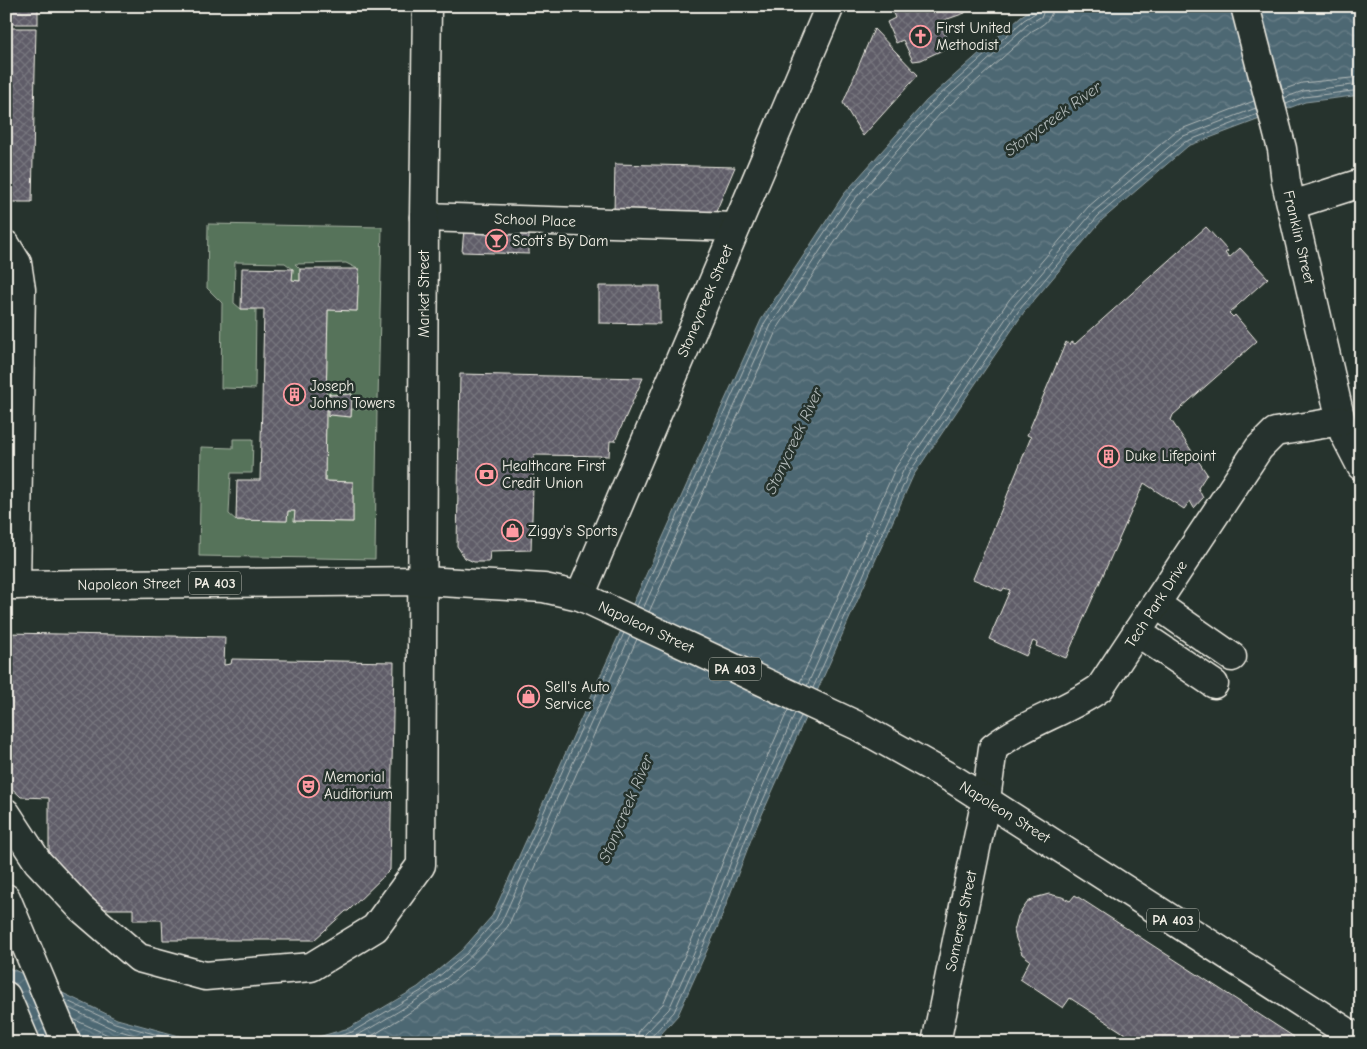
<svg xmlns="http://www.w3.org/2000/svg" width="1367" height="1049" font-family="'Comic Neue',sans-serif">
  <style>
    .grass { fill: #56735a; stroke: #a5b2a1 }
    .water { fill: url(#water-waves); stroke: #909fa2 }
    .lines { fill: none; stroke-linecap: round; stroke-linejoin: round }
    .shore { stroke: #b2bab9; stroke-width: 1 }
    .building { fill: url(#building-cross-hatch); stroke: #f4f1e8 }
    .minor-casing { stroke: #f4f1e8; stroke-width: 31 }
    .major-casing { stroke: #f4f1e8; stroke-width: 31 }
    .highway-casing { stroke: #f4f1e8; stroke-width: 31 }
    .minor { stroke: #26332d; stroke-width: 28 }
    .major { stroke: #26332d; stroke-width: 28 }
    .highway { stroke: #26332d; stroke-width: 28 }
    .labels { text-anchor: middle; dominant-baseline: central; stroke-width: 5; stroke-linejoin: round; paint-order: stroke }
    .shield { fill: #26332d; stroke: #b6b8b0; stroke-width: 1 }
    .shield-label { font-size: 14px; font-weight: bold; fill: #f4f1e8 }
    .poi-label { font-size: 15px; fill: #f4f1e8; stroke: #26332d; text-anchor: start }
    .street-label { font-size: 15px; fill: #f4f1e8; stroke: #26332d }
    .water-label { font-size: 16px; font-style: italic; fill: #b2bab9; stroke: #26332d }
  </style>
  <defs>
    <pattern id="water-waves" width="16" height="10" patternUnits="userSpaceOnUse" patternTransform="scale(1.25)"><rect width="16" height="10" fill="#4e6873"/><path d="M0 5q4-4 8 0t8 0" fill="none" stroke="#687e87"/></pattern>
    <pattern id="building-cross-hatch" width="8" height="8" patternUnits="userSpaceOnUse" patternTransform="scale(1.25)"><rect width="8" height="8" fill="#5e5c67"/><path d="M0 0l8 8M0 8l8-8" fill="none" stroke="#76747d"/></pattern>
  </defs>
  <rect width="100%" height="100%" fill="#26332d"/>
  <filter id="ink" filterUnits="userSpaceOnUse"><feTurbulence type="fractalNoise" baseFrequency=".02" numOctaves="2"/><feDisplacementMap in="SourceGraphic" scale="10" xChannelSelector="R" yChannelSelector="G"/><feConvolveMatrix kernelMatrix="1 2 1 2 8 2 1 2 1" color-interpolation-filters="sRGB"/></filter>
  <g filter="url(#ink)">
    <g class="grass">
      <polygon points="208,224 382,227 378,401 352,400 351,394 330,395 330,393 329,400 326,400 328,310 357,311 358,269 346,263 295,264 300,269 300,281 292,280 293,269 285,263 235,262 234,303 241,309 256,309 255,389 221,388 222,303 207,288"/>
      <polygon points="352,409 377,409 375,559 199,556 201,447 233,448 233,439 253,439 252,473 231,473 229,514 236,520 287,521 288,511 295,511 295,521 353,522 353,482 325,481 326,410 328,410 328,417 330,415 351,417"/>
    </g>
    <g class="water">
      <polygon points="1038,6 1361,6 1361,95 1305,102 1188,146 1102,220 1024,312 913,476 752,837 718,926 678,1015 653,1043 298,1043 349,1028 418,987 462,950 492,916 761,320 844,194 926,101 1021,16"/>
      <polygon points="6,966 117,1019 205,1043 6,1043"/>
    </g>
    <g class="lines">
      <g class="shore">
        <polyline points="1282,90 1302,83 1361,77"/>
        <polyline points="1284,98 1303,91 1361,84"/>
        <polyline points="1286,104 1304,97 1361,90"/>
        <polyline points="637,606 765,322 848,197 930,104 1024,20 1037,12 1039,6"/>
        <polyline points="643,609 771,325 853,201 934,109 1027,25 1042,16 1045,6"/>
        <path d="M 649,612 L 777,329 L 859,206 L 940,114 L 1032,31 C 1043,25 1052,20 1053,6"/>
        <polyline points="800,682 896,467 1009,300 1088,207 1176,131 1254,101"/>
        <polyline points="807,686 903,471 1015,305 1093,212 1181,137 1256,108"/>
        <polyline points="813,688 909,473 1020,309 1098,216 1185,142 1258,114"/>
        <polyline points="65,1000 115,1023 186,1043"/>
        <polyline points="69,1008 113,1029 163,1043"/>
        <polyline points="73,1019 110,1036 134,1043"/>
        <polyline points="316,1043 352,1032 421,991 466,954 496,919 624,633"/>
        <path d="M 338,1043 C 357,1037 372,1027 389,1017 C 437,989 465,965 501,923 L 630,636"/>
        <path d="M 360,1043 C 418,1008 466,980 508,926 L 637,639"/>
        <polyline points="636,1043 639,1030 663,1004 701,919 735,830 788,710"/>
        <polyline points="643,1043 645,1034 669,1009 708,922 742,833 795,713"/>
        <polyline points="649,1043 651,1037 674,1012 713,924 747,836 801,716"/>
      </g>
    </g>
    <g class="building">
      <rect x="6" y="6" width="32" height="18"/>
      <polygon points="890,6 968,6 965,13 939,22 951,46 921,60 913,61 903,40 896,43 887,22 895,18"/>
      <polygon points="6,28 36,28 32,202 6,202"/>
      <polygon points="874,29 918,75 863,136 843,103"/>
      <polygon points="615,164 735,167 715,214 614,212"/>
      <polygon points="1206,227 1228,251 1225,253 1229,258 1240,248 1268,278 1229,313 1233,317 1235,315 1257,341 1173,415 1171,420 1207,474 1198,488 1203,498 1194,508 1190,501 1184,509 1144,483 1066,658 1036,646 1037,643 1033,641 1026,656 989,639 1010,590 1004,588 1002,591 973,579 1031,437 1027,435 1066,342 1070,345 1072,342 1075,344"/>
      <polygon points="464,229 529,230 529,254 462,252"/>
      <polygon points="242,268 293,269 292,280 300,281 300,269 359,269 357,311 328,310 326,400 329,400 329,393 330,395 352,394 351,417 330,415 328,417 328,410 326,410 325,481 353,482 353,522 294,521 295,511 288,511 287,521 236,520 237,480 260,480 262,402 264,309 241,309"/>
      <polygon points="599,286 660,286 660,324 599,323"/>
      <polygon points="460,374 643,378 615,441 610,441 609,456 534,455 531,550 490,551 489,562 474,562 465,558 457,546"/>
      <polygon points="6,633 225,637 224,665 231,664 232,659 394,662 390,870 348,911 346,911 314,940 163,940 162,920 133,920 133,909 91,909 49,865 49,798 21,797 6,783"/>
      <polygon points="1049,894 1062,897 1070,901 1075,895 1294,1037 1290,1043 1139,1043 1070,998 1063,1008 1020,979 1030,960 1022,954 1016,939 1014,931 1018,916 1027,903 1034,898"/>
    </g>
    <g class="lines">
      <defs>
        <g id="minor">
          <polyline points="1245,6 1282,149 1286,182 1341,421 1344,433 1361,466"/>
          <polyline points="1292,205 1361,183"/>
          <polyline points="424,217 736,227"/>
          <polyline points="6,245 17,263 21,289 16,585"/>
          <polyline points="580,596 830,6"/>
          <polyline points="1156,604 1232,657"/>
          <polyline points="1137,632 1214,684"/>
          <path d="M 986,799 L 993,748 C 1026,722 1066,712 1100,688 L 1259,448 L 1275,432 L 1341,421"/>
          <polyline points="6,813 38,862 81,908 139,958 205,976 311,967 375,928 421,865 424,217 427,6"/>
        </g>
        <g id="major">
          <polyline points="6,585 424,581 544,588 580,596 858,726 956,781 1361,1041"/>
          <polyline points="936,1043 986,799"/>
        </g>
        <g id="highway">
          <polyline points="6,898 67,1043"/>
          <polyline points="6,996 26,1043"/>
        </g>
      </defs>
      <use href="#minor" class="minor-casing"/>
      <use href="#major" class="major-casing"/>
      <use href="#highway" class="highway-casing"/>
      <use href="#minor" class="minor"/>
      <use href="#major" class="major"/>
      <use href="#highway" class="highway"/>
    </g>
  </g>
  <defs>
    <symbol id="church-ring" viewBox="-11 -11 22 22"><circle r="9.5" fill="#26332d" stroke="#ff9aa2" stroke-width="1.5"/><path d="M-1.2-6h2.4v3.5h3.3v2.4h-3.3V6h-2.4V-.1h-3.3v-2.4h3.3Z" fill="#ff9aa2"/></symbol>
    <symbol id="bar-ring" viewBox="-11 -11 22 22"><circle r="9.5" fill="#26332d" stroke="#ff9aa2" stroke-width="1.5"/><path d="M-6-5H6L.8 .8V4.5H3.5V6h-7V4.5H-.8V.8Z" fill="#ff9aa2"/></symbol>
    <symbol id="building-ring" viewBox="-11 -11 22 22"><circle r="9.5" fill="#26332d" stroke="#ff9aa2" stroke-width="1.5"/><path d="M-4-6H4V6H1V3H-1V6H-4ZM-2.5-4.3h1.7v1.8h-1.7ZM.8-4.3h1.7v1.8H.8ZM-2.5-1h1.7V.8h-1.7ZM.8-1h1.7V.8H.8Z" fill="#ff9aa2"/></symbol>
    <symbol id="bank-ring" viewBox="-11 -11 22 22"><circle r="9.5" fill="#26332d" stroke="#ff9aa2" stroke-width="1.5"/><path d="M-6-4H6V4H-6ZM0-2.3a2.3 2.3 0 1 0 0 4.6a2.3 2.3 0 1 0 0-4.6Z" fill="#ff9aa2"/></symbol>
    <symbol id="shop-ring" viewBox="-11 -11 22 22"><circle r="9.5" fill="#26332d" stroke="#ff9aa2" stroke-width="1.5"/><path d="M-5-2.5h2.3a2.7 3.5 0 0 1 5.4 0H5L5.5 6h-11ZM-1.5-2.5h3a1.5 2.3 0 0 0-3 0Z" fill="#ff9aa2"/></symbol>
    <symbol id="theatre-ring" viewBox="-11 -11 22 22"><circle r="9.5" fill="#26332d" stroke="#ff9aa2" stroke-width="1.5"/><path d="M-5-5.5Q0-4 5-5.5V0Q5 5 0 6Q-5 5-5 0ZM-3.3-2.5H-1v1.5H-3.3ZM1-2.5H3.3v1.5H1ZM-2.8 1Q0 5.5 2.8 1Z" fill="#ff9aa2"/></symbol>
  </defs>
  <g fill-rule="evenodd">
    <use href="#church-ring" x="908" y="24" width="25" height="25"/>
    <use href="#bar-ring" x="484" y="228" width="25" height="25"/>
    <use href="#building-ring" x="282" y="382" width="25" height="25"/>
    <use href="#building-ring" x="1096" y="444" width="25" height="25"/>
    <use href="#bank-ring" x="474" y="462" width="25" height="25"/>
    <use href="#shop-ring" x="500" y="518" width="25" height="25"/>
    <use href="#shop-ring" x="516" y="684" width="25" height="25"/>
    <use href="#theatre-ring" x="296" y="774" width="25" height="25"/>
  </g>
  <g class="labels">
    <g class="shield">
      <rect x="189" y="571.5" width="52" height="23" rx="4"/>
      <rect x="709" y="657.5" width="52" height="23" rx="4"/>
      <rect x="1147" y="908.5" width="52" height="23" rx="4"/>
    </g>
    <g class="shield-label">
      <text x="215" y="583">PA 403</text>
      <text x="735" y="669">PA 403</text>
      <text x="1173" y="920">PA 403</text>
    </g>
    <g class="poi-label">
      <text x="936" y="28">First United<tspan x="936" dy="17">Methodist</tspan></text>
      <text x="512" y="241">Scott’s By Dam</text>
      <text x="310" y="386">Joseph<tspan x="310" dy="17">Johns Towers</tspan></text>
      <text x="1125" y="456">Duke Lifepoint</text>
      <text x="502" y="466">Healthcare First<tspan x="502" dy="17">Credit Union</tspan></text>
      <text x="528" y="531">Ziggy's Sports</text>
      <text x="545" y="687">Sell's Auto<tspan x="545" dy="17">Service</tspan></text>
      <text x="324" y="777">Memorial<tspan x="324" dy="17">Auditorium</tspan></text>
    </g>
    <g class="street-label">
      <text transform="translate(535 220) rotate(2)">School Place</text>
      <text transform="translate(1299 237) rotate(77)">Franklin Street</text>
      <text transform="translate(424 294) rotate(-90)">Market Street</text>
      <text transform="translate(705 301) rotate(-67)">Stoneycreek Street</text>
      <text transform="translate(129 584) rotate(-1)">Napoleon Street</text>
      <text transform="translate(1156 604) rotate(-57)">Tech Park Drive</text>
      <text transform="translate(646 627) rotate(25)">Napoleon Street</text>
      <text transform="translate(1005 812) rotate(32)">Napoleon Street</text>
      <text transform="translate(961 921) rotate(-78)">Somerset Street</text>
    </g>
    <g class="water-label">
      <text transform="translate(1053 119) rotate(-36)">Stonycreek River</text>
      <text transform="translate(794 441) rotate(-65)">Stonycreek River</text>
      <text transform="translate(626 809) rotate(-67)">Stonycreek River</text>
    </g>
  </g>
  <rect width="1367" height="1049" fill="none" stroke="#26332d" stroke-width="25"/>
  <rect x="12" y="12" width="1342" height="1024" fill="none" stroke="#f4f1e8" stroke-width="2" filter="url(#ink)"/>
</svg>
